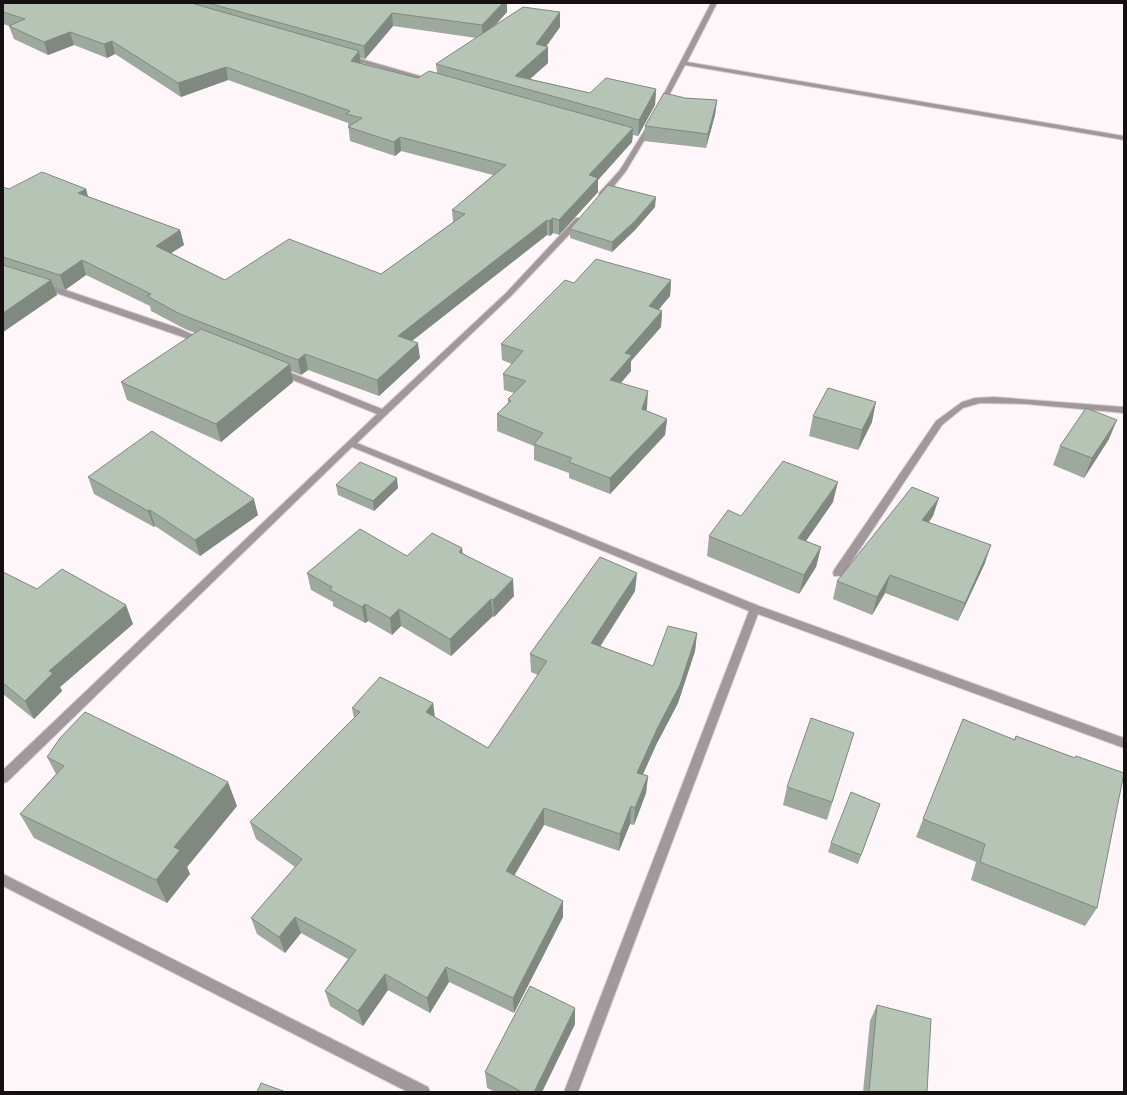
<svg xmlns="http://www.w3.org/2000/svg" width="1127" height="1095" font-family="Barlow,sans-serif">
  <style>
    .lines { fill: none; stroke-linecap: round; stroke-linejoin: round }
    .minor-casing { stroke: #dad1d5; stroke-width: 2 }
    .minor { fill: #a1989c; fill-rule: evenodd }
    .wall { fill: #9da99c; fill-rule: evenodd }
    .shaded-wall { fill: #7f897f }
    .building { fill: #b6c4b5; stroke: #7f897f }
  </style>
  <rect width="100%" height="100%" fill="#fff6fa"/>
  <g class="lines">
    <defs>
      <g id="minor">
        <polygon points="711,3 717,3 687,62 1124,136 1124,140 685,65 664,105 659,106 658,105"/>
        <polygon points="347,55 434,80 435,81 430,82 345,58 344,57"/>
        <polygon points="649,123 654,124 626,171 605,197 599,197 599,193 620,170"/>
        <polygon points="576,218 579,218 583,220 511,296 357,443 759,606 1124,738 1124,748 758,614 578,1092 564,1092 749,611 352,447 7,782 3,783 3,770 377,414 278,374 277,372 278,370 284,370 382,409 506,293"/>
        <polygon points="39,283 45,283 178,328 207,341 206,343 200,343 39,287"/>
        <polygon points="994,397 1124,407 1124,413 1026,404 980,403 963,408 942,425 842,576 834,576 833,573 834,570 936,421 962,402 975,398"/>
        <polygon points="3,874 428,1087 430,1092 408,1092 3,886"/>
      </g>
    </defs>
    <use href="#minor" class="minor-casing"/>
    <use href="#minor" class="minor"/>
  </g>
  <g class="wall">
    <path d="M 3,3 L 507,3 L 507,12 L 494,26 L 560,12 L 560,27 L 546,47 L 548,47 L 548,63 L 530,79 L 590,93 L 656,89 L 655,105 L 638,136 L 633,135 L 632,142 L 598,180 L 598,192 L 559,235 L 553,233 L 550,236 L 547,235 L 412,341 L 420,358 L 379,396 L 308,370 L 301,375 L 291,371 L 293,382 L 221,442 L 127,400 L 121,382 L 195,333 L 185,329 L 151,311 L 150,306 L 86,275 L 65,290 L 53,286 L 57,295 L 3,332 L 3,187 L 9,189 L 88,197 L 180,230 L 184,245 L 171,253 L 225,280 L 381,274 L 453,222 L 452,210 L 493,175 L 401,151 L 395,156 L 350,141 L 348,123 L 228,80 L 181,97 L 115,54 L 107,58 L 74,45 L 48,55 L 14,39 L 9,26 L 3,24 ZM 393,26 L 476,38 L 436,64 L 437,73 L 418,78 L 361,63 L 360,58 L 365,59 Z"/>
    <polygon points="685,98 717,100 715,115 706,148 644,141 645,126"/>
    <polygon points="655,207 635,230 612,252 570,238 570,229"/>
    <polygon points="671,280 670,296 659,309 662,311 661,327 631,361 631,371 621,383 647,408 646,411 667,419 665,435 610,494 569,478 569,473 534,460 534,446 497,431 497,414 508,403 508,399 514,393 504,390 503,374 512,364 502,360 501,344 574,283"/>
    <polygon points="813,416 872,422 858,450 809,436"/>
    <polygon points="1109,439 1084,478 1053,465 1060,446"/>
    <polygon points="88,477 258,515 200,556 155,526 154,527 94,494"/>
    <polygon points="336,485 398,488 374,511 338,495"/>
    <polygon points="833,502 806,541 821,547 816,567 799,594 707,556 709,536 741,516"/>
    <polygon points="933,516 929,522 985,563 958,621 885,593 872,615 833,599 837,581"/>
    <polygon points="463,553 514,596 494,617 493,616 451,656 401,626 392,635 368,621 365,623 333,606 333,602 311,590 307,573 407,556"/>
    <polygon points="3,572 37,589 133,624 60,687 62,691 34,719 3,694"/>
    <polygon points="635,591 600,646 653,666 697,633 695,651 678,703 656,745 643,774 648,776 646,793 634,825 630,824 619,851 544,825 514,875 563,901 563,917 514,1013 449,982 430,1013 388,990 363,1026 330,1006 325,991 348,959 301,933 285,953 257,934 251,918 295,867 256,839 250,822 354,718 352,708 433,703 435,717 488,748 538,675 531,672 530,654"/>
    <polygon points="963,719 1014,740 1016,736 1075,758 1076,756 1097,908 1085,926 971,880 976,862 916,837"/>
    <polygon points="848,752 827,820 783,805 787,787"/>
    <polygon points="47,757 237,806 187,867 190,874 167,903 34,838 20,814 56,774"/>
    <polygon points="877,813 858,864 828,852 831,843"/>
    <polygon points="877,1005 927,1092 863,1092 870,1021"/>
    <polygon points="575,1008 575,1024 542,1092 495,1092 487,1088 485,1072"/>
  </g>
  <g class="shaded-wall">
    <polygon points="503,3 507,3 507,12 483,39 482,25"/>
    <polygon points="560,12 560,27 541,53 548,47 548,63 521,87 515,76 536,44"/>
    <polygon points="392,13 393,26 365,59 364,46"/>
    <polygon points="70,32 74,45 48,55 44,42"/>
    <polygon points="112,41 115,54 107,58 104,44"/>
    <polygon points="359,51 361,65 351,61"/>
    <polygon points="226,67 228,80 181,97 178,83"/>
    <polygon points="656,89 655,105 638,136 639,120"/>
    <polygon points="717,100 715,115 706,148 708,134"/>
    <polygon points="633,128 632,142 598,180 598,192 559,235 559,220 589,175"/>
    <polygon points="400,137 401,151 395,156 394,142"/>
    <polygon points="86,189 90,203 78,193"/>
    <polygon points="656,197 655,207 635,230 612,252 612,242"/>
    <polygon points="553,218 553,233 550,236 549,221"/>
    <polygon points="547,220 547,235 399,351 398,336"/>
    <polygon points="180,230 184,245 160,260 156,246"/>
    <polygon points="82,260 86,275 65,290 60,275"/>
    <polygon points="51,280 57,295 3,332 3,313"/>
    <polygon points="671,280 670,296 648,322 649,306"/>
    <polygon points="662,311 661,327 631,361 631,371 609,396 610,380 625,353"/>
    <polygon points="418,343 420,358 379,396 377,380"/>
    <polygon points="305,354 308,370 301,375 298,360"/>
    <polygon points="290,364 293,382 221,442 216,424"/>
    <polygon points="648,391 647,408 641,426 642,409"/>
    <polygon points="876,402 872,422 858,450 862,430"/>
    <polygon points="667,419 665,435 610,494 610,478"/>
    <polygon points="1117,420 1109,439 1084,478 1092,458"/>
    <polygon points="397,478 398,488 374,511 373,501"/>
    <polygon points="838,482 833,502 794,558 798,538"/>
    <polygon points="939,498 933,516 917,538 922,520"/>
    <polygon points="254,499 258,515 200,556 195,540"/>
    <polygon points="150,510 155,526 154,527 148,511"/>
    <polygon points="991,545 985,563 958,621 965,603"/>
    <polygon points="821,547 816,567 799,594 804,575"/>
    <polygon points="462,548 464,565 459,552"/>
    <polygon points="637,573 635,591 591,661 591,643"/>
    <polygon points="890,575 885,593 872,615 877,597"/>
    <polygon points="513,579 514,596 494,617 493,600"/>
    <polygon points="491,599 493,616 451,656 450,639"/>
    <polygon points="365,604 368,621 365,623 362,607"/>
    <polygon points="126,605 133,624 60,687 62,691 34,719 25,701 49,671"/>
    <polygon points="399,609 401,626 392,635 390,618"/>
    <polygon points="697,633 695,651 678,703 656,745 636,790 637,773 658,727"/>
    <polygon points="433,703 435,721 426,712"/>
    <polygon points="648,776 646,793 634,825 635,808"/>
    <polygon points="228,782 237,806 187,867 190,874 167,903 156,880 174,847"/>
    <polygon points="631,806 630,824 619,851 620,834"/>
    <polygon points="544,808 544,825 507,888 506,871"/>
    <polygon points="563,901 563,917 514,1013 513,998"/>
    <polygon points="295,917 301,933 285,953 279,937"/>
    <polygon points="446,967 449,982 430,1013 427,998"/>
    <polygon points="385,974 388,990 363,1026 358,1011"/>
    <polygon points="575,1008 575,1024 542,1092 534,1092"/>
  </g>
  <g class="building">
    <polygon points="3,3 191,3 359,51 351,61 418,78 429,71 633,128 589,175 598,178 559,220 553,218 549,221 547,220 398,336 418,343 377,380 305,354 298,360 180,314 147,296 151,294 82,260 60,275 3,257 3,187 9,189 42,172 86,189 78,193 180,230 156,246 225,280 289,239 381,274 465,214 452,210 506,165 400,137 394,142 348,127 362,118 346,114 350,111 226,67 178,83 112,41 104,44 70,32 44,42 9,26 25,19 3,12"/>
    <polygon points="208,3 503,3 482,25 392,13 364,46"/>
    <polygon points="523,7 560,12 536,44 548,47 515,76 590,93 606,78 656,89 639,120 436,64"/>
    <polygon points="664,93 685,98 717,100 708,134 645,126"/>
    <polygon points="608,185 656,197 635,221 612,242 570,229"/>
    <polygon points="596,259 671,280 649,306 662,311 625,353 632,355 610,380 648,391 642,409 667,419 610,478 569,462 572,458 534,444 543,433 497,414 511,401 508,399 526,381 503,374 523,351 501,344 565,280 574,283"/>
    <polygon points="3,265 51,280 3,313"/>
    <polygon points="201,329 290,364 216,424 121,382"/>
    <polygon points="828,388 876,402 862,430 813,416"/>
    <polygon points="1086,408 1117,420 1092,458 1060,446"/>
    <polygon points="152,431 254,499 195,540 150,510 148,511 88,477"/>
    <polygon points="783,461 838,482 798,538 821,547 804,575 709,536 728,510 741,516"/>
    <polygon points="360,462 397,478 373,501 336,485"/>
    <polygon points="912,487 939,498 922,520 991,545 965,603 890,575 877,597 837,581"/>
    <polygon points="360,529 407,556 432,533 462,548 459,552 513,579 493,600 491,599 450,639 399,609 390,618 365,604 362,607 330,590 332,587 307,573"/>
    <polygon points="600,557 637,573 591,643 653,666 668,626 697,633 680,685 658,727 637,773 648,776 635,808 631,806 620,834 544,808 506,871 563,901 513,998 446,967 427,998 385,974 358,1011 325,991 356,950 295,917 279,937 251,918 302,859 250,822 360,712 352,708 380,677 433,703 426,712 488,748 547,661 530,654"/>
    <polygon points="62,569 126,605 49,671 53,673 25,701 3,683 3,572 37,589"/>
    <polygon points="85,712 228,782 174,847 180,850 156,880 20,814 64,766 47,757 60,738"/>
    <polygon points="811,718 854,733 832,802 787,787"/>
    <polygon points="963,719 1015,740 1016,736 1075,758 1076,756 1124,773 1097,908 980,862 985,844 923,819"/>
    <polygon points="851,792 880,804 861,855 831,843"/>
    <polygon points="530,986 575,1008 534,1092 522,1092 485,1072"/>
    <polygon points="877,1005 931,1019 927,1092 869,1092"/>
    <polygon points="261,1083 286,1092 257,1092"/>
  </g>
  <rect width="1127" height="1095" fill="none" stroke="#160f12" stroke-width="8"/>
</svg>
